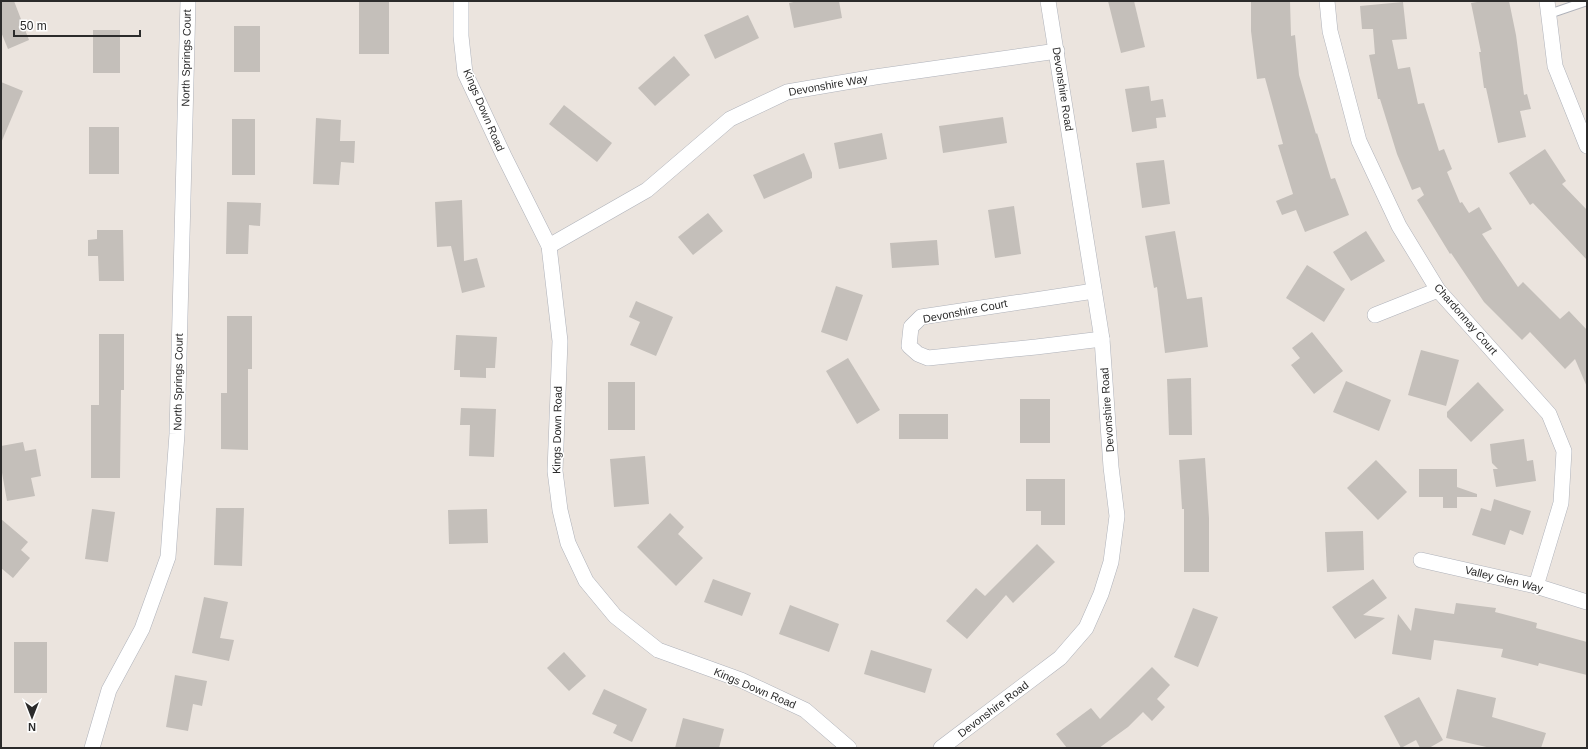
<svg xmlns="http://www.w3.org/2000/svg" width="1588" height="749" font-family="Arial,sans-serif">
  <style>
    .building { fill: #c4bfba }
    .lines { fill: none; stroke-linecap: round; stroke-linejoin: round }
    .lane-casing { stroke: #afb2ba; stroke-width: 10 }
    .street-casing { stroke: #afb2ba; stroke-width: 16 }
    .lane { stroke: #fff; stroke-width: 8 }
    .street { stroke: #fff; stroke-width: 15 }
    .labels { text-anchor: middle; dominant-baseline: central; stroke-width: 3; stroke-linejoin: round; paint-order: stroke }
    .street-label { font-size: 11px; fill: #2b2b2b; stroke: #fff }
  </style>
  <rect width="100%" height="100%" fill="#ebe4de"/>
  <g class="building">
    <polygon points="1,1 14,1 29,40 8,49 1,32"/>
    <polygon points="798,1 839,1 842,18 794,28 789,3"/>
    <polygon points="1108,1 1134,1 1145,47 1121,53"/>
    <polygon points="1251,1 1290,1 1291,36 1295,35 1299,75 1316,134 1317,133 1331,179 1335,178 1349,215 1305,232 1296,210 1282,215 1276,201 1293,194 1278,145 1283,144 1265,78 1257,79 1251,31"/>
    <polygon points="1483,1 1509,1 1516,35 1524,95 1527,94 1531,109 1520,111 1526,137 1498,143 1486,88 1484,88 1479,52 1481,52 1471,3"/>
    <rect x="359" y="2" width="30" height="52"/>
    <polygon points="1403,2 1407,39 1392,40 1398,69 1410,67 1418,104 1424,103 1439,151 1444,149 1452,169 1447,172 1460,203 1462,202 1469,213 1479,207 1492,229 1482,234 1518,287 1523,282 1560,319 1569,311 1587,330 1587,387 1575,359 1565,369 1530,332 1522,340 1484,302 1451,253 1450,254 1417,200 1424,195 1420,187 1412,190 1397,154 1380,99 1378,99 1369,55 1375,54 1373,29 1362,29 1360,6"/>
    <polygon points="748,15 759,38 715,59 704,35"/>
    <rect x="234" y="26" width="26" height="46"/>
    <rect x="93" y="30" width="27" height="43"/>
    <polygon points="674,56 690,75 655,106 638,88"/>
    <polygon points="1,82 23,91 1,143"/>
    <polygon points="1149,86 1151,101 1163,99 1166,117 1156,118 1157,128 1132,132 1125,89"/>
    <polygon points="564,105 612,143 597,162 549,124"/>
    <polygon points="1003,117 1007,143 943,153 939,126"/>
    <polygon points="316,118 341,120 340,141 355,141 354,163 341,162 339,185 313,184"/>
    <rect x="232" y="119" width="23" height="56"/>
    <rect x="89" y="127" width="30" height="47"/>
    <polygon points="882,133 887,159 839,169 834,143"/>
    <polygon points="1545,149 1566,181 1562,184 1587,210 1587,260 1533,203 1530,205 1509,173"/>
    <polygon points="804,153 812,173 812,178 764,199 753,175"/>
    <polygon points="1164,160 1170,204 1142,208 1136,163"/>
    <polygon points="462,200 464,261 477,258 485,287 462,293 451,246 437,247 435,202"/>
    <polygon points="227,202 261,203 260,226 249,225 248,254 226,254"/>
    <polygon points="1014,206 1021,254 995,258 988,210"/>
    <polygon points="708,213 723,231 693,255 678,237"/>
    <polygon points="97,230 123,230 124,281 99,281 98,256 88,256 88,240 97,239"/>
    <polygon points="1175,231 1187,299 1202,297 1208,347 1165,353 1157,287 1154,288 1145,236"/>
    <polygon points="1366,231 1385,261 1351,281 1333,252"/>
    <polygon points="937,240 939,265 892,268 890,243"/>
    <polygon points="1307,265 1345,289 1324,322 1286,298"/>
    <polygon points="836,286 863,295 847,341 821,332"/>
    <polygon points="636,301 673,317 656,356 630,345 640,322 629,317"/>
    <polygon points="227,316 252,316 252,369 248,369 248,450 221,449 221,393 227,393"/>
    <polygon points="1312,332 1343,371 1314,394 1291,365 1300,358 1292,348"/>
    <polygon points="99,334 124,334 124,390 121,390 120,478 91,478 91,405 99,405"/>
    <polygon points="456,335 497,337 495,368 486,368 486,378 460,377 460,370 454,370"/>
    <polygon points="1421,350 1459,360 1446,406 1408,395"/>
    <polygon points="848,358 880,410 857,424 826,371"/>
    <polygon points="1191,378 1192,435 1169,435 1167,379"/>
    <polygon points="1346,381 1391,400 1379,431 1333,412"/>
    <rect x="608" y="382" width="27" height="48"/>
    <polygon points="1478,382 1504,410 1471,442 1447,417 1447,412"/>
    <rect x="1020" y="399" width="30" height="44"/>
    <polygon points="461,408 496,409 494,457 469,456 470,425 460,425"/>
    <rect x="899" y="414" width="49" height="25"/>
    <polygon points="1524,439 1527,461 1533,460 1536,481 1496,487 1493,469 1498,469 1492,463 1490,444"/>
    <polygon points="23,442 25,451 36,449 41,476 31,478 35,496 7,501 1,467 1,446"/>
    <polygon points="645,456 649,504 614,507 610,459"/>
    <polygon points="1205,458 1209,518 1209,572 1184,572 1184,509 1182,509 1179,460"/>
    <polygon points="1376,460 1407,492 1378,520 1347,488"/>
    <polygon points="1419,469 1457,469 1457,487 1477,494 1477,497 1457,497 1457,508 1443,508 1443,497 1419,497"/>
    <polygon points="1026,479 1065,479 1065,525 1041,525 1041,511 1026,511"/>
    <polygon points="1494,499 1531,511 1523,535 1510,530 1505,545 1472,535 1481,508 1491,511"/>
    <polygon points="216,508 244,508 242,566 214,565"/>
    <polygon points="92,509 115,512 108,562 85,559"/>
    <polygon points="487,509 488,543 449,544 448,510"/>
    <polygon points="670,513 684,527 678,534 703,558 676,586 637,547"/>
    <polygon points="1,519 28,542 21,550 30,558 13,578 1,568"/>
    <polygon points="1363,531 1364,570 1327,572 1325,532"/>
    <polygon points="1037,544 1055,562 1013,603 1006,595 967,639 946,621 976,588 985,596"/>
    <polygon points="713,579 751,593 742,616 704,602"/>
    <polygon points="1373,579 1387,598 1363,615 1385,618 1355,639 1332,607"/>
    <polygon points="204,597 228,602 220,638 234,640 229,661 192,653"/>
    <polygon points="1456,603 1496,608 1495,612 1537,623 1536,628 1587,642 1587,675 1539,663 1538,666 1501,657 1503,649 1434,640 1431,660 1392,654 1398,614 1411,631 1415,608 1454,614"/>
    <polygon points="790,605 839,624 829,652 779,634"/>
    <polygon points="1193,608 1218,617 1198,667 1174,657"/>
    <rect x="14" y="642" width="33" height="51"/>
    <polygon points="871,650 932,669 925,693 864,674"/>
    <polygon points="564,652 586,676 569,691 547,668"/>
    <polygon points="1152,667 1170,685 1157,699 1165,707 1152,721 1143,712 1128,727 1099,748 1067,748 1056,734 1091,708 1100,719"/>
    <polygon points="175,675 207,681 202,706 193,704 188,731 166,727"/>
    <polygon points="604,689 647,709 632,742 613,733 617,725 592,714"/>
    <polygon points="1457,689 1496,698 1492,717 1546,733 1541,748 1491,748 1446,738"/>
    <polygon points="1419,697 1443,740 1429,748 1420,748 1416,740 1401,748 1384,716"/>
    <polygon points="683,718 724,729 719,748 675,748"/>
  </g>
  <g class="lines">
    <defs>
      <polyline id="lane" points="1549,14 1587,1"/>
      <g id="street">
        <polyline points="461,1 461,36 465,73 504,156 549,246 560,341 555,471 560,510 568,543 586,581 615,616 658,650 741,680 805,710 849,748"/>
        <polyline points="1327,1 1330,31 1359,141 1399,226 1438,290 1549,414 1564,451 1561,503 1536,586"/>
        <polyline points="1547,1 1555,66 1587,146"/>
        <polyline points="549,246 647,190 730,119 787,92 875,77 1057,51"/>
        <polyline points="1094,291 921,317 911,327 909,346 918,354 928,358 1036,347 1102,339"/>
        <polyline points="1375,315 1438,290"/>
        <polyline points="1421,560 1536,586 1587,602"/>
        <polyline points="92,748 109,690 142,629 168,557 177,434 188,1"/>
        <polyline points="941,748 1060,658 1086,628 1101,594 1111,562 1117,516 1111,467 1102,339 1048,1"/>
      </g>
    </defs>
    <use href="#lane" class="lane-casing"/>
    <use href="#street" class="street-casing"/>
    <use href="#lane" class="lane"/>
    <use href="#street" class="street"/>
  </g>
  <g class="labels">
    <g class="street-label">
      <text transform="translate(186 58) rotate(-89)">North Springs Court</text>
      <text transform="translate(828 85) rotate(-10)">Devonshire Way</text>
      <text transform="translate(1063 89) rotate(81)">Devonshire Road</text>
      <text transform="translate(484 110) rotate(67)">Kings Down Road</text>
      <text transform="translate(965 311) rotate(-11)">Devonshire Court</text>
      <text transform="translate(1466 319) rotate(49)">Chardonnay Court</text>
      <text transform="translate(178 382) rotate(-89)">North Springs Court</text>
      <text transform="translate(1107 410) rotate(-94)">Devonshire Road</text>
      <text transform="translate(557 430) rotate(-89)">Kings Down Road</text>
      <text transform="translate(1504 579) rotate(14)">Valley Glen Way</text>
      <text transform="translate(755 688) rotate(23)">Kings Down Road</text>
      <text transform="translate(993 709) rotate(-37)">Devonshire Road</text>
    </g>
  </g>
  <rect width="1588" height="749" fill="none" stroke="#2b2b2b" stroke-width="4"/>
  <g transform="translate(32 717) rotate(180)" stroke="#ffffff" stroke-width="3" paint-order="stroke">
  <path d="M0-3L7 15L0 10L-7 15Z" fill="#2b2b2b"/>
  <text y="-6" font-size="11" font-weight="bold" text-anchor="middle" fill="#2b2b2b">N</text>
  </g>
  <path d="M14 30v6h126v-6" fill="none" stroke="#2b2b2b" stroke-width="2"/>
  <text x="20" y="30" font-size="12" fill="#2b2b2b" stroke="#ffffff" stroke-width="3" paint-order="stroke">50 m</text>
</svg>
